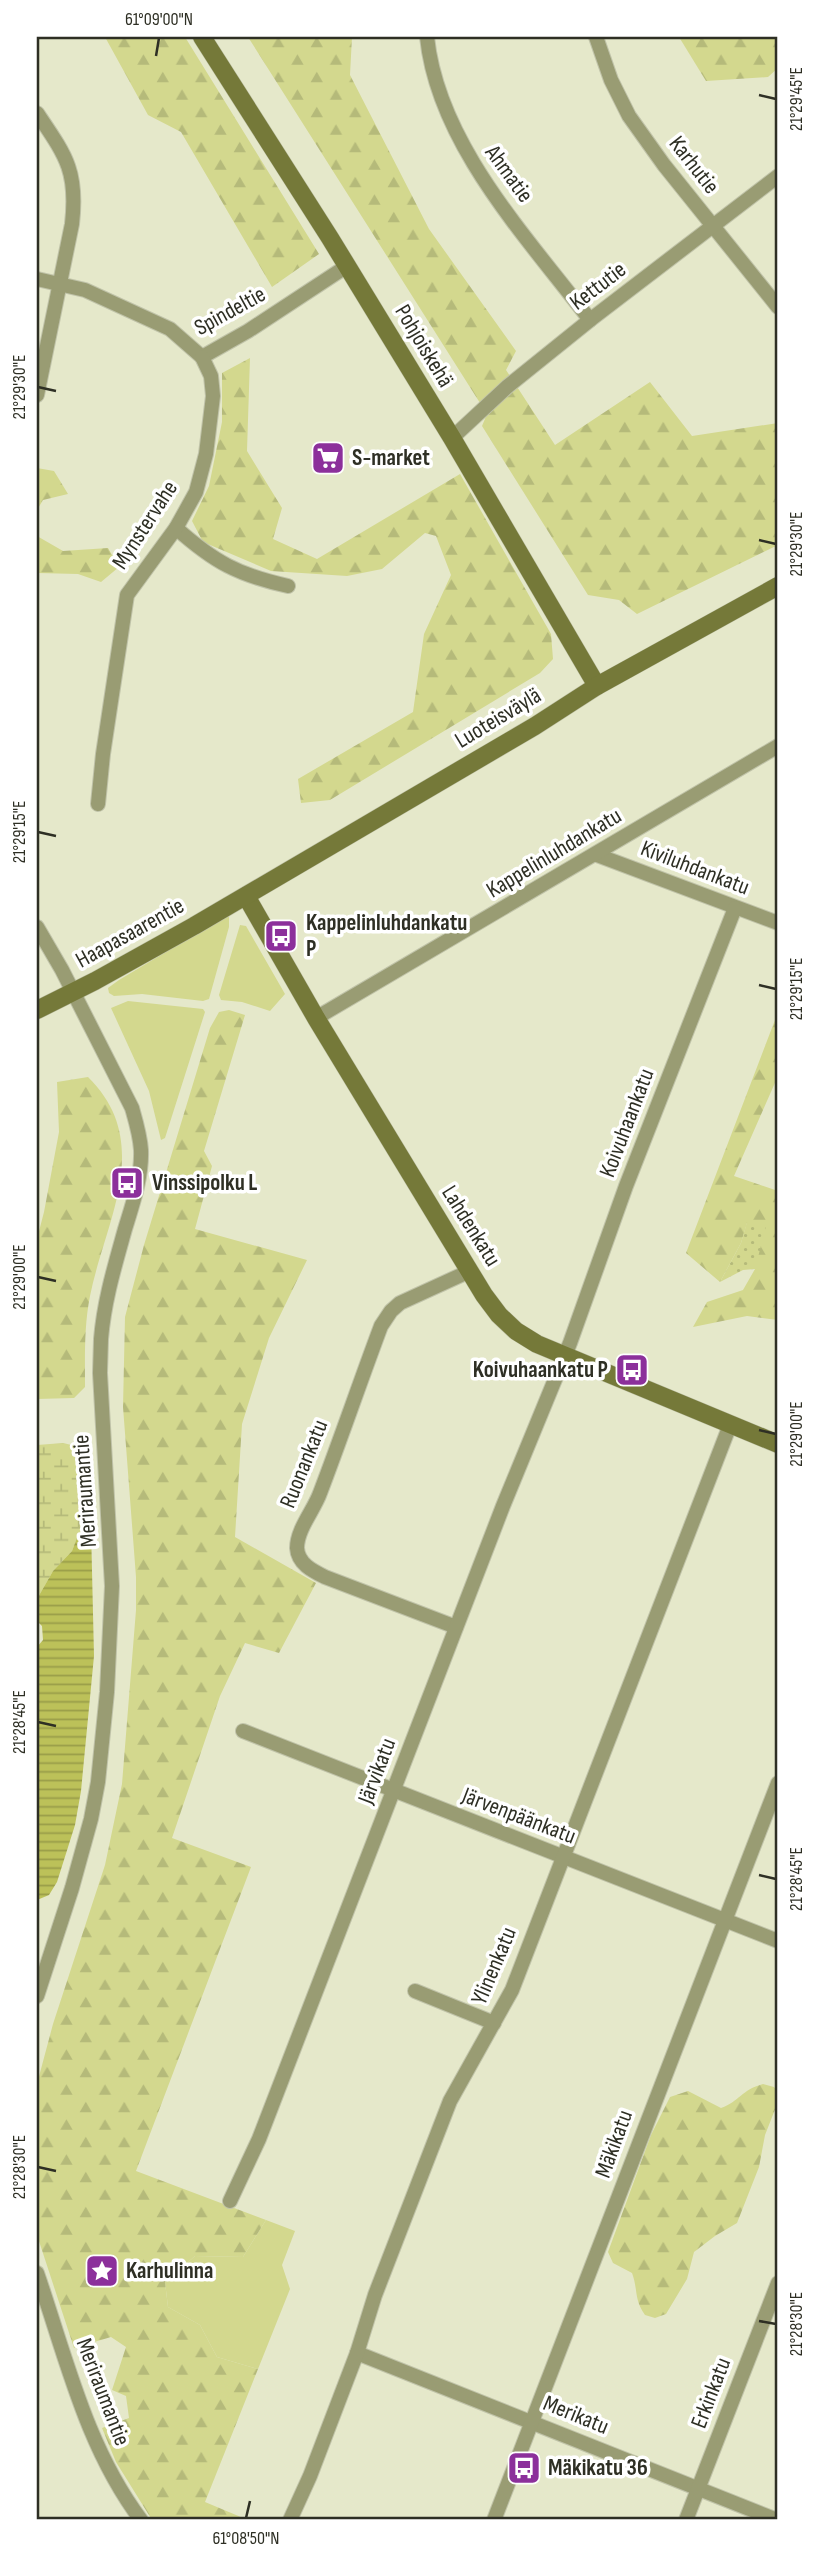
<svg xmlns="http://www.w3.org/2000/svg" width="815" height="2557" font-family="'Sofia Sans Condensed',sans-serif">
  <style>
    .green { fill: #d3d88e }
    .forest { fill: url(#forest-firs) }
    .wetland { fill: url(#wetland-marsh) }
    .park { fill: url(#park-dots) }
    .water { fill: url(#water-rules) }
    .lines { fill: none; stroke-linecap: round; stroke-linejoin: round }
    .minor-casing { stroke: #c0c3a9; stroke-width: 16 }
    .secondary-casing { stroke: #c0c3a9; stroke-width: 19 }
    .minor { stroke: #999c73; stroke-width: 14 }
    .secondary { stroke: #757939; stroke-width: 18 }
    .ticks { fill: none; stroke: #2e2f24; stroke-width: 2.5 }
    .labels { text-anchor: middle; dominant-baseline: central; stroke-width: 7; stroke-linejoin: round; paint-order: stroke }
    .street-label { font-size: 23px; fill: #2e2f24; stroke: #fff }
    .poi-label { font-size: 23px; font-weight: bold; fill: #2e2f24; stroke: #fff; text-anchor: start }
    .neatline { fill: none; stroke: #2e2f24; stroke-width: 2.5 }
    .ticks-label { font-size: 18px; text-anchor: middle; fill: #2e2f24 }
  </style>
  <defs>
    <pattern id="forest-firs" width="22" height="20" patternUnits="userSpaceOnUse" patternTransform="scale(1.75)"><rect width="22" height="20" fill="#d3d88e"/><path d="M5 1l3.5 6h-7zM16 11l3.5 6h-7z" fill="#b5ba7a"/></pattern>
    <pattern id="wetland-marsh" width="20" height="14" patternUnits="userSpaceOnUse" patternTransform="scale(1.75)"><rect width="20" height="14" fill="#d3d88e"/><path d="M1 5h8M5 5V1M11 12h8M15 12V8" fill="none" stroke="#b5ba7a"/></pattern>
    <pattern id="park-dots" width="8" height="8" patternUnits="userSpaceOnUse" patternTransform="scale(1.75)"><rect width="8" height="8" fill="#d3d88e"/><path d="M2 2h.1M6 6h.1" fill="none" stroke="#b5ba7a" stroke-width="1.8" stroke-linecap="round"/></pattern>
    <pattern id="water-rules" width="6" height="5" patternUnits="userSpaceOnUse" patternTransform="scale(1.75)"><rect width="6" height="5" fill="#bcc159"/><path d="M0 2.5h6" fill="none" stroke="#999d49"/></pattern>
  </defs>
  <rect width="100%" height="100%" fill="#e5e8ca"/>
  <g class="green">
    <polygon points="226,916 229,917 229,927 209,999 203,1001 142,994 114,996 109,993 108,988 119,980"/>
    <polygon points="240,925 246,926 285,994 270,1011 242,1002 221,1000 219,995"/>
    <polygon points="128,1001 203,1009 205,1012 165,1138 161,1140 149,1091 111,1008"/>
    <polygon points="266,2220 295,2231 282,2265 290,2289 258,2369 217,2357 200,2325 168,2307 165,2282 195,2256 243,2257"/>
  </g>
  <g class="forest">
    <polygon points="105,37 185,37 319,254 272,287 181,132 148,115"/>
    <polygon points="248,37 352,37 350,75 429,229 516,351 506,370 555,445 650,382 692,436 778,423 778,545 637,614 619,600 588,595 482,426 487,414"/>
    <polygon points="679,37 778,37 778,68 768,77 706,81"/>
    <polygon points="250,358 247,451 282,508 273,539 317,559 460,474 551,634 553,659 540,673 330,800 301,803 298,779 413,712 424,634 451,575 436,536 425,533 382,569 347,576 271,571 203,542 192,521 209,486 222,422 222,373"/>
    <polygon points="37,468 54,471 68,494 43,500 37,510"/>
    <polygon points="37,536 63,551 108,548 119,567 101,582 78,574 37,573"/>
    <polygon points="229,1010 245,1015 204,1151 212,1166 195,1229 307,1260 269,1338 242,1424 235,1537 316,1583 279,1653 245,1643 220,1696 172,1838 251,1867 136,2171 266,2220 243,2257 195,2256 165,2282 168,2307 200,2325 217,2357 258,2369 205,2502 248,2520 152,2520 116,2462 102,2428 129,2418 126,2396 112,2390 126,2347 111,2337 74,2348 37,2235 37,2218 39,2215 37,2206 37,2084 53,2024 105,1865 122,1784 136,1610 136,1577 123,1407 125,1317 144,1245 210,1028 219,1012"/>
    <polygon points="778,1012 778,1076 734,1176 778,1191 778,1320 747,1316 693,1327 707,1302 743,1290 755,1269 747,1223 741,1243 720,1282 686,1253"/>
    <path d="M 88,1077 C 155,1143 105,1221 90,1296 C 84,1326 85,1356 85,1387 L 74,1398 L 37,1399 L 37,1239 L 44,1212 L 59,1132 L 57,1082 Z"/>
    <path d="M 763,2084 L 774,2087 L 778,2092 L 778,2102 L 765,2135 L 759,2167 L 737,2223 L 715,2236 L 694,2252 L 687,2279 L 666,2314 L 655,2318 L 645,2315 C 634,2300 638,2289 632,2273 L 613,2263 L 608,2252 L 651,2135 L 670,2097 L 688,2091 L 721,2108 C 740,2101 741,2090 763,2084 Z"/>
  </g>
  <polygon class="wetland" points="63,1443 80,1447 91,1528 78,1535 72,1551 53,1571 37,1599 37,1445"/>
  <polygon class="park" points="747,1222 766,1226 755,1269 743,1270 720,1282 741,1243"/>
  <polygon class="water" points="91,1528 94,1656 81,1791 75,1825 57,1882 49,1895 37,1900 37,1647 43,1640 42,1626 37,1621 37,1599 53,1571 72,1551 78,1535"/>
  <g class="lines">
    <defs>
      <g id="minor">
        <path d="M 427,37 C 438,144 527,237 590,320"/>
        <polyline points="596,37 611,80 629,116 664,165 778,307"/>
        <path d="M 37,113 C 66,156 78,171 72,224 L 37,395"/>
        <polyline points="37,279 85,290 170,329 202,357 248,331 347,266"/>
        <polyline points="452,438 508,386 590,320 778,176"/>
        <path d="M 176,528 C 214,562 238,575 288,586"/>
        <polyline points="98,804 103,754 127,595 176,528 196,492 206,454 213,396 211,376 202,357"/>
        <polyline points="597,855 778,923"/>
        <path d="M 37,927 L 62,970 L 132,1108 C 136,1122 140,1135 141,1150 C 142,1177 133,1203 125,1229 C 115,1265 104,1301 101,1339 L 100,1373 L 112,1586 L 107,1692 L 98,1782 L 91,1819 L 72,1888 L 37,1996"/>
        <polyline points="316,1018 778,746"/>
        <path d="M 456,1627 L 325,1577 C 313,1571 298,1564 297,1548 C 297,1529 314,1510 320,1493 C 341,1438 360,1382 381,1326 L 391,1311 L 400,1303 L 470,1271"/>
        <polyline points="243,1731 778,1941"/>
        <polyline points="415,1991 494,2023"/>
        <polyline points="230,2201 259,2139 503,1506 570,1343 626,1186 735,908"/>
        <path d="M 37,2273 C 66,2357 86,2447 141,2520"/>
        <polyline points="357,2353 777,2520"/>
        <polyline points="290,2520 310,2476 357,2353 375,2295 450,2101 512,1990 730,1425"/>
        <polyline points="494,2520 778,1783"/>
        <polyline points="686,2520 778,2283"/>
      </g>
      <g id="secondary">
        <polyline points="202,37 330,238 452,438 597,686"/>
        <polyline points="246,896 316,1018 484,1295 499,1315 516,1331 537,1344 778,1444"/>
        <polyline points="37,1010 95,981 194,926 535,726 597,686 778,586"/>
      </g>
    </defs>
    <use href="#minor" class="minor-casing"/>
    <use href="#secondary" class="secondary-casing"/>
    <use href="#minor" class="minor"/>
    <use href="#secondary" class="secondary"/>
  </g>
  <path class="ticks" d="M 156,56 L 159,38M 759,95 L 776,99M 38,387 L 56,391M 759,540 L 776,544M 38,832 L 56,836M 759,985 L 776,989M 38,1277 L 56,1281M 759,1430 L 776,1434M 38,1722 L 56,1726M 759,1875 L 776,1879M 38,2167 L 56,2171M 759,2321 L 776,2324M 246,2518 L 250,2501"/>
  <defs>
    <symbol id="supermarket-square" viewBox="-11 -11 22 22"><rect x="-9" y="-9" width="18" height="18" rx="4" fill="#8c309b" stroke="#fff"/><path d="M-6-5.5h2.5l.6 2H6L4.5 2H-2.5L-4.4-4H-6ZM-1.5 3.2a1.3 1.3 0 1 0 .1 0ZM3 3.2a1.3 1.3 0 1 0 .1 0Z" fill="#fff"/></symbol>
    <symbol id="bus-square" viewBox="-11 -11 22 22"><rect x="-9" y="-9" width="18" height="18" rx="4" fill="#8c309b" stroke="#fff"/><path d="M-5-6H5V4H4V6H2V4H-2V6H-4V4H-5ZM-3.5-4V0h7V-4ZM-3.5 1.2v1.5H-2V1.2ZM2 1.2v1.5H3.5V1.2Z" fill="#fff"/></symbol>
    <symbol id="sight-square" viewBox="-11 -11 22 22"><rect x="-9" y="-9" width="18" height="18" rx="4" fill="#8c309b" stroke="#fff"/><path d="M0-6L1.8-2.2L6-1.7L2.9 1.2L3.7 5.4L0 3.3L-3.7 5.4L-2.9 1.2L-6-1.7L-1.8-2.2Z" fill="#fff"/></symbol>
  </defs>
  <g fill-rule="evenodd">
    <use href="#supermarket-square" x="309" y="439" width="38" height="38"/>
    <use href="#bus-square" x="262" y="917" width="38" height="38"/>
    <use href="#bus-square" x="108" y="1164" width="38" height="38"/>
    <use href="#bus-square" x="613" y="1351" width="38" height="38"/>
    <use href="#sight-square" x="83" y="2252" width="38" height="38"/>
    <use href="#bus-square" x="505" y="2449" width="38" height="38"/>
  </g>
  <g class="labels">
    <g class="street-label">
      <text transform="translate(694 165) rotate(52)">Karhutie</text>
      <text transform="translate(509 174) rotate(54)">Ahmatie</text>
      <text transform="translate(598 286) rotate(-37)">Kettutie</text>
      <text transform="translate(230 311) rotate(-29)">Spindeltie</text>
      <text transform="translate(424 346) rotate(59)">Pohjoiskehä</text>
      <text transform="translate(145 525) rotate(-57)">Mynstervahe</text>
      <text transform="translate(498 718) rotate(-31)">Luoteisväylä</text>
      <text transform="translate(554 853) rotate(-31)">Kappelinluhdankatu</text>
      <text transform="translate(695 868) rotate(21)">Kiviluhdankatu</text>
      <text transform="translate(130 933) rotate(-29)">Haapasaarentie</text>
      <text transform="translate(627 1123) rotate(-69)">Koivuhaankatu</text>
      <text transform="translate(471 1226) rotate(58)">Lahdenkatu</text>
      <text transform="translate(304 1464) rotate(-68)">Ruonankatu</text>
      <text transform="translate(85 1491) rotate(-94)">Meriraumantie</text>
      <text transform="translate(377 1771) rotate(-69)">Järvikatu</text>
      <text transform="translate(519 1816) rotate(21)">Järvenpäänkatu</text>
      <text transform="translate(494 1966) rotate(-67)">Ylinenkatu</text>
      <text transform="translate(614 2144) rotate(-70)">Mäkikatu</text>
      <text transform="translate(103 2392) rotate(69)">Meriraumantie</text>
      <text transform="translate(711 2393) rotate(-69)">Erkinkatu</text>
      <text transform="translate(576 2415) rotate(22)">Merikatu</text>
    </g>
    <g class="poi-label">
      <text x="352" y="458">S-market</text>
      <text x="306" y="923">Kappelinluhdankatu<tspan x="306" dy="26">P</tspan></text>
      <text x="152" y="1183">Vinssipolku L</text>
      <text x="608" y="1370" text-anchor="end">Koivuhaankatu P</text>
      <text x="126" y="2271">Karhulinna</text>
      <text x="548" y="2468">Mäkikatu 36</text>
    </g>
  </g>
  <rect width="815" height="2557" fill="none" stroke="#ffffff" stroke-width="77"/>
  <rect x="38" y="38" width="738" height="2480" class="neatline"/>
  <g class="ticks-label">
    <text x="159" y="25">61°09'00"N</text>
    <text transform="translate(796 99) rotate(-90)" y="6">21°29'45"E</text>
    <text transform="translate(19 387) rotate(-90)" y="6">21°29'30"E</text>
    <text transform="translate(796 544) rotate(-90)" y="6">21°29'30"E</text>
    <text transform="translate(19 832) rotate(-90)" y="6">21°29'15"E</text>
    <text transform="translate(796 989) rotate(-90)" y="6">21°29'15"E</text>
    <text transform="translate(19 1277) rotate(-90)" y="6">21°29'00"E</text>
    <text transform="translate(796 1434) rotate(-90)" y="6">21°29'00"E</text>
    <text transform="translate(19 1722) rotate(-90)" y="6">21°28'45"E</text>
    <text transform="translate(796 1879) rotate(-90)" y="6">21°28'45"E</text>
    <text transform="translate(19 2167) rotate(-90)" y="6">21°28'30"E</text>
    <text transform="translate(796 2324) rotate(-90)" y="6">21°28'30"E</text>
    <text x="246" y="2544">61°08'50"N</text>
  </g>
</svg>
